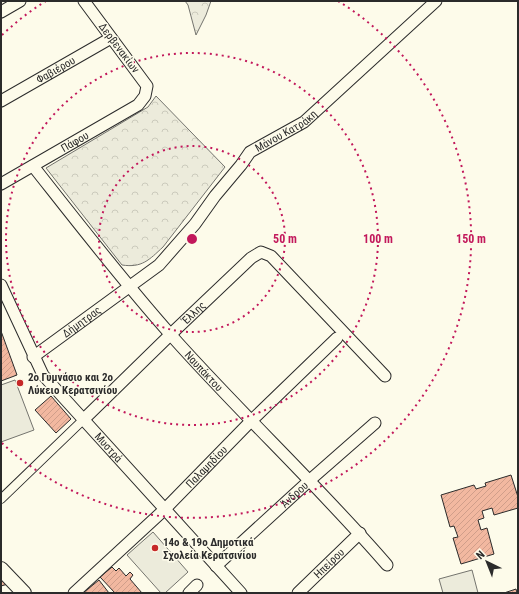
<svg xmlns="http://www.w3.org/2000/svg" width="519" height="594" font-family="'Roboto Condensed',sans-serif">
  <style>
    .grass { fill: #ecebdb; stroke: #74746e }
    .park { fill: url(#park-crowns); stroke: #74746e }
    .building { fill: url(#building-hatch); stroke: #2b2b2b }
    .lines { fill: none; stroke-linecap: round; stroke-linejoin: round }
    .pedestrian-casing { stroke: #2b2b2b; stroke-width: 10 }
    .minor-casing { stroke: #2b2b2b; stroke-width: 13 }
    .tertiary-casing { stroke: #2b2b2b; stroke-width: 16 }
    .pedestrian { stroke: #fdfbea; stroke-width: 8 }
    .minor { stroke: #fdfbea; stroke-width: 11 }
    .tertiary { stroke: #fdfbea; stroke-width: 14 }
    .ring { fill: none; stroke: #c2185b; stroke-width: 2; stroke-dasharray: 2 4 }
    .poi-dot { fill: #c62828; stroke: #fdfbea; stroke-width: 1.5 }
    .labels { text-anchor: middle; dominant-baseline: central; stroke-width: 3; stroke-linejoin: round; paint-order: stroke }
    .street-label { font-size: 11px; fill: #2b2b2b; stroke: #fdfbea }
    .poi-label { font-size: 11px; font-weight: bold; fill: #2b2b2b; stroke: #fdfbea; text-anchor: start }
    .centre { fill: #c2185b; stroke: #fdfbea; stroke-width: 2 }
    .ring-label { font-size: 12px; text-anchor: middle; font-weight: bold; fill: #c2185b; stroke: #fdfbea; stroke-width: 3; stroke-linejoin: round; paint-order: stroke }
  </style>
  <defs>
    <pattern id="park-crowns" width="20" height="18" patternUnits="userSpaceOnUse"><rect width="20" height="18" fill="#ecebdb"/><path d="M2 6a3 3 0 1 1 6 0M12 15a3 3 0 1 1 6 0" fill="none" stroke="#cbcabc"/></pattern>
    <pattern id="building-hatch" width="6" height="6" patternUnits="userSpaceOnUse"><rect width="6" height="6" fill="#f2b8a0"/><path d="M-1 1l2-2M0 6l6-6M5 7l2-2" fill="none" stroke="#d09e8a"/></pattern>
  </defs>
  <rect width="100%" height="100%" fill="#fdfbea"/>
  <g class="grass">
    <polygon points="15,380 34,430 1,442 1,385"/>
    <polygon points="153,532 188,572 165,593 161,593 127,555"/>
    <polygon points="472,570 478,593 443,593 439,579"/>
  </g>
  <g class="park">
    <polygon points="185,1 211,1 206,15 196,35 188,5"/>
    <path d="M 156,96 L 225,167 L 163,247 C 149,260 142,268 122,265 L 46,168 L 143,110 L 148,107 Z"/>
  </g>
  <g class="building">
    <polygon points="1,331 17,375 1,381"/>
    <polygon points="51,396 71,419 56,433 35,410"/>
    <polygon points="511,475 518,497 518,508 494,515 492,508 482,511 484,518 478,520 481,530 487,528 494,554 461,564 453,538 458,537 454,526 450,527 441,495 474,485 476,489 486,486 485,483"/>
    <polygon points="112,567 116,571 119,568 126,576 130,572 133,575 130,579 142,593 115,593 100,577"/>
    <polygon points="1,573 8,584 1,586"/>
    <polygon points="99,580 109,593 83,593"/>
    <polygon points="516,589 517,593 504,593"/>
  </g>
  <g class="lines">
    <defs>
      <polyline id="pedestrian" points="1,499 83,420"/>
      <g id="minor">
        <polyline points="1,12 20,1"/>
        <path id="s1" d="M 1,101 L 111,38"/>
        <path id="s2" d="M 33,166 C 78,223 122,280 170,334 C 240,413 318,485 387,565"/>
        <path id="s3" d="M 1,184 L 138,105 L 145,96 L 147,86 L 84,1"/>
        <path id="s4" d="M 1,285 L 43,375 L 241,593"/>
        <path id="s5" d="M 33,357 L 159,265 L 195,224 L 215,196 L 241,165 L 250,152 L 304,122 L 436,1"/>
        <path id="s6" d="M 83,420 L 170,335 L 251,258 L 261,252 L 271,256 L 385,376"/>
        <path id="s7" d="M 216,566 L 310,480 L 375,423"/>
        <path id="s8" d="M 74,593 L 164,510 L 251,421 L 337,338"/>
        <polyline points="189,593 197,585"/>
        <path id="s9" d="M 298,593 L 360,533"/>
      </g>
      <polyline id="tertiary" points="1,569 24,593"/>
    </defs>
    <use href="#pedestrian" class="pedestrian-casing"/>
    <use href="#minor" class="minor-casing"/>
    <use href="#tertiary" class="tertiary-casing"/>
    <use href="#pedestrian" class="pedestrian"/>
    <use href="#minor" class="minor"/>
    <use href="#tertiary" class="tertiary"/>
  </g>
  <g class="ring">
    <circle cx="192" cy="239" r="93"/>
    <circle cx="192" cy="239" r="186"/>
    <path d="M2 35A279 279 0 0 1 46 1M338 1A279 279 0 1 1 2 443"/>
  </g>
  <g class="poi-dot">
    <circle cx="20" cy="383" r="4"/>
    <circle cx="155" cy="548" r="4"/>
  </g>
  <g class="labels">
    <g class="street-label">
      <text transform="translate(119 48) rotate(53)">Δερβενακίων</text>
      <text stroke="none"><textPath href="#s1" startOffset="63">Φαβιέρου</textPath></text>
      <text stroke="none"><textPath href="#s5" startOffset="343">Μάνου Κατράκη</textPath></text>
      <text stroke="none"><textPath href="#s3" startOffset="85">Πάφου</textPath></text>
      <text stroke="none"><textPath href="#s6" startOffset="154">Έλλης</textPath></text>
      <text stroke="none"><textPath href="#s5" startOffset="60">Δήμητρας</textPath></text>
      <text stroke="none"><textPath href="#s2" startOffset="267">Ναυπάκτου</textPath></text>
      <text stroke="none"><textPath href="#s4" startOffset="197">Μυστρά</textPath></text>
      <text stroke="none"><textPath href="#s8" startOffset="183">Παλαμηδίου</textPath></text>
      <text stroke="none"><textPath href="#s7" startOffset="106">Άνδρου</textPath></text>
      <text stroke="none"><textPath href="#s9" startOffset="43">Ηπείρου</textPath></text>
    </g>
    <g class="poi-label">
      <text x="28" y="377">2ο Γυμνάσιο και 2ο<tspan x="28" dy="13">Λύκειο Κερατσινίου</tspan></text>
      <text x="163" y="542">14ο &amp; 19ο Δημοτικά<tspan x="163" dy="13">Σχολεία Κερατσινίου</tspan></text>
    </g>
  </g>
  <circle cx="192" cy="239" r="6" class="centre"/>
  <g class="ring-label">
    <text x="285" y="243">50 m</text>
    <text x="378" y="243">100 m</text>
    <text x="471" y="243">150 m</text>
  </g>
  <rect width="519" height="594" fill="none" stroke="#2b2b2b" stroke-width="4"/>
  <g transform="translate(487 562) rotate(317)" stroke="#fdfbea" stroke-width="3" paint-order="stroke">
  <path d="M0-3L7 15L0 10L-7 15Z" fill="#2b2b2b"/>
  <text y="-6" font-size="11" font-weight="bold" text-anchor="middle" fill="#2b2b2b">N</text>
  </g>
</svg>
